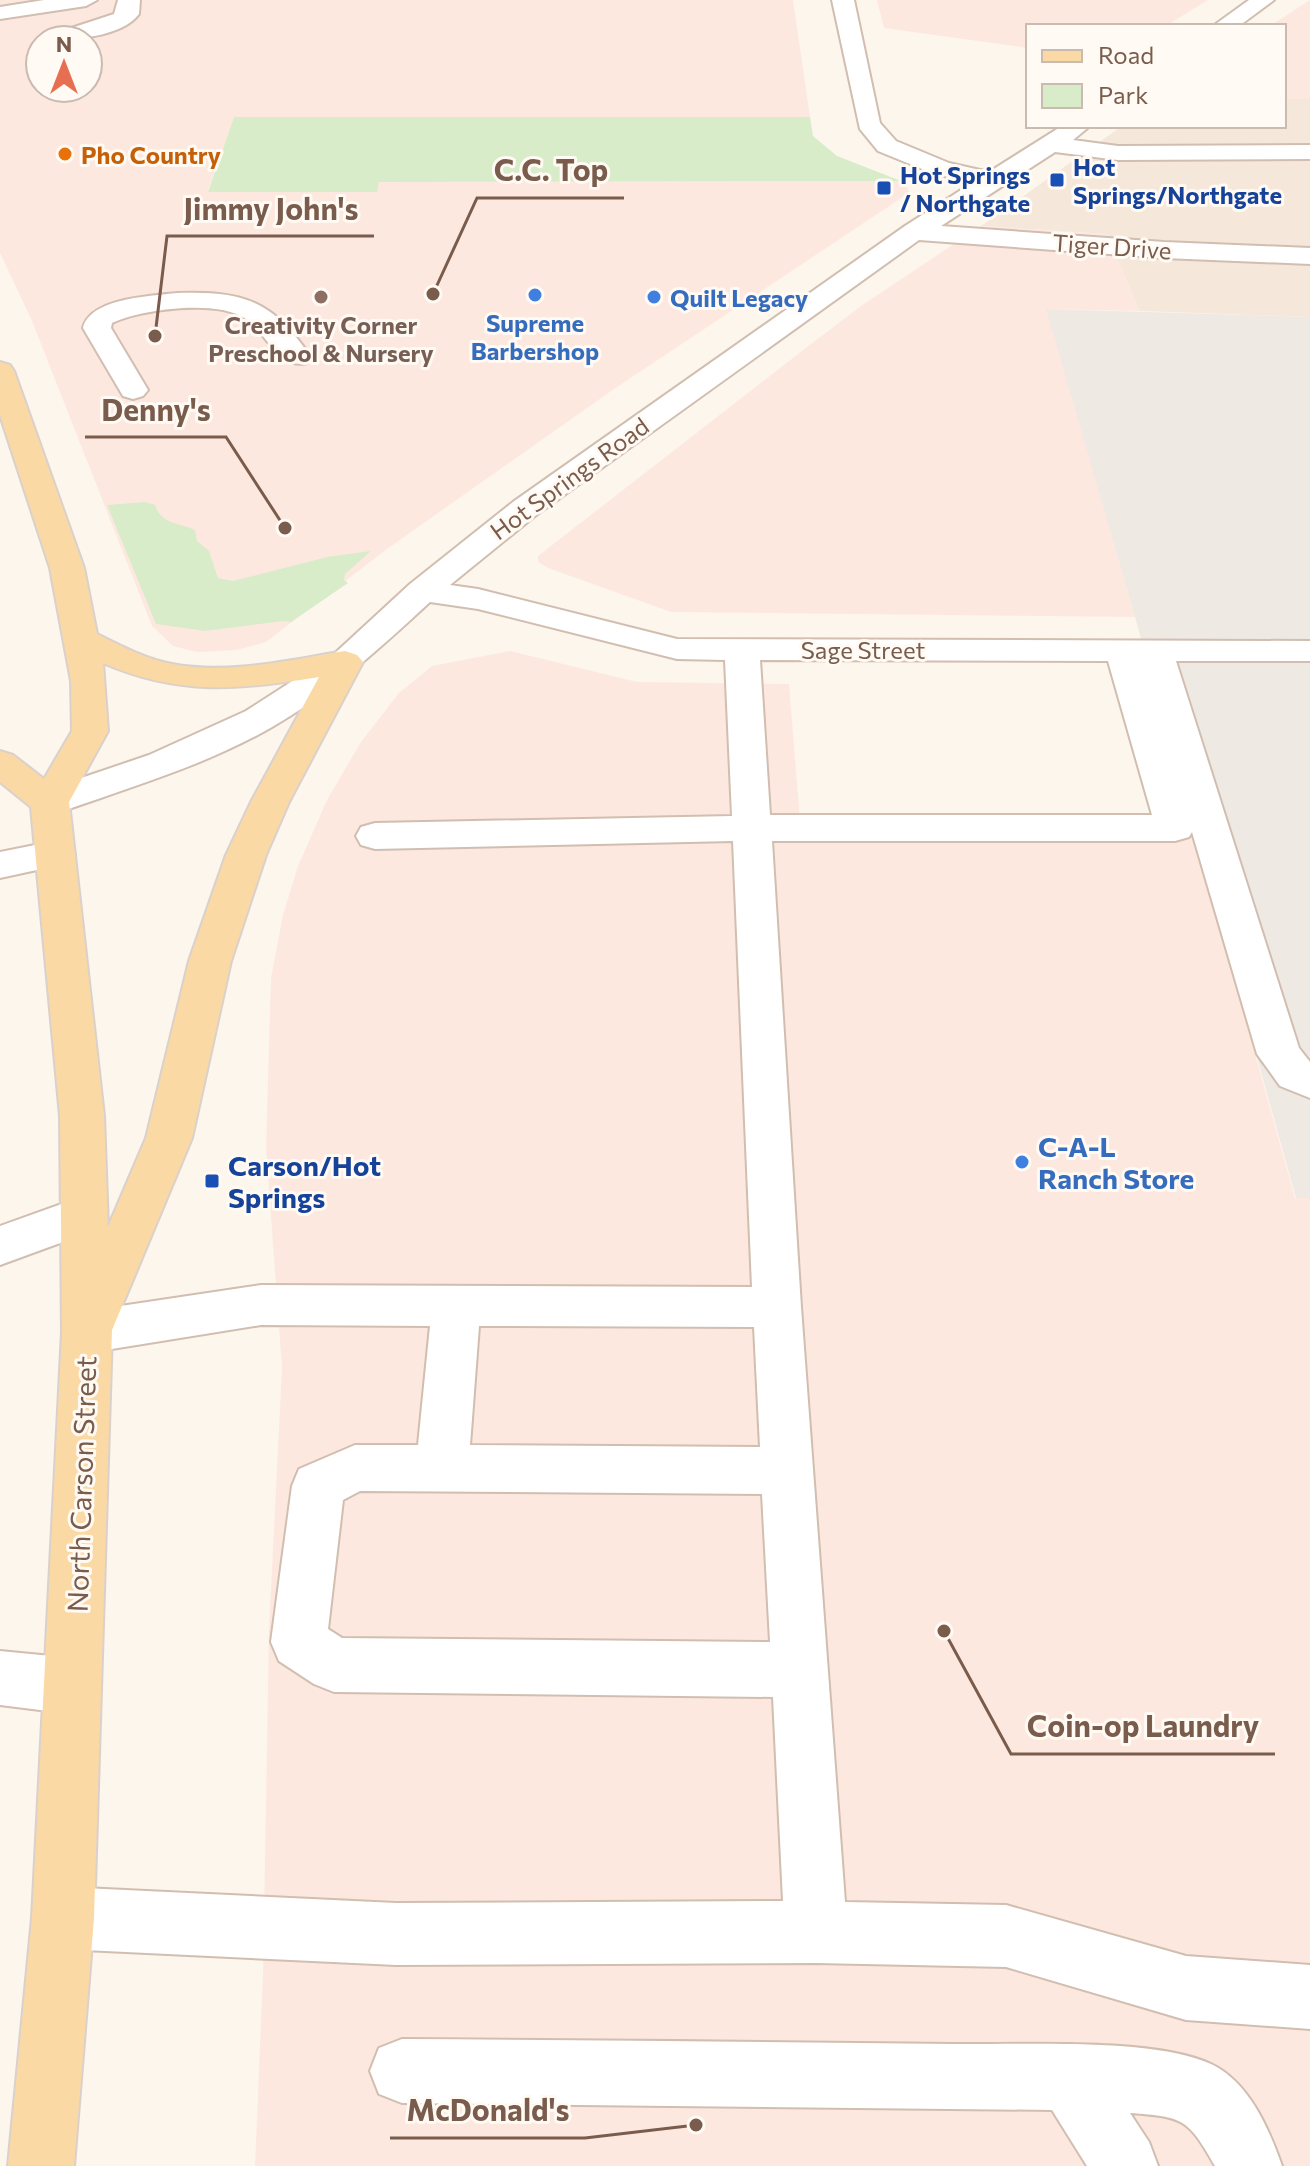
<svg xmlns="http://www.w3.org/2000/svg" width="1310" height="2166" font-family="Commissioner,sans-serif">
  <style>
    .residential { fill: #f5e8da }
    .commercial { fill: #fde8e0; fill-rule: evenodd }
    .industrial { fill: #efe9e4 }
    .green { fill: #d8ecc9 }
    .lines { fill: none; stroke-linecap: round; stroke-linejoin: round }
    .minor-casing { stroke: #d1beb0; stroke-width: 4 }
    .major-casing { stroke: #dad1cd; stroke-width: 4 }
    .minor { fill: #fff; fill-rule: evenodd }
    .major { fill: #fbd9a5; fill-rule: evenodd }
    .food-dot { fill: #e8710a; stroke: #fffaf3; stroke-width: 3 }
    .transit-dot { fill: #1a4fb4; stroke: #fffaf3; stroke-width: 3 }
    .shop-dot { fill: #3f7fe0; stroke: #fffaf3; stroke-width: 3 }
    .education-dot { fill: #8d6e63; stroke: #fffaf3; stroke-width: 3 }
    .labels { text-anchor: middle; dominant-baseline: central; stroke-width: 6; stroke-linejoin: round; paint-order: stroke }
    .far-food-label { font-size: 24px; font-weight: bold; fill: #c56008; stroke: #fffaf3; text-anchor: start }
    .far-transit-label { font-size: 24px; font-weight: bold; fill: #164399; stroke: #fffaf3; text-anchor: start }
    .far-street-label { font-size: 24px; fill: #7a5c4d; stroke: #fffaf3 }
    .far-shop-label { font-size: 24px; font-weight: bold; fill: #366cbe; stroke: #fffaf3; text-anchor: start }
    .far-education-label { font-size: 24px; font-weight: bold; fill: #785e54; stroke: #fffaf3 }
    .shop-label { font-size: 28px; font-weight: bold; fill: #366cbe; stroke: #fffaf3; text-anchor: start }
    .transit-label { font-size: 28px; font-weight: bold; fill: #164399; stroke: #fffaf3; text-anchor: start }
    .street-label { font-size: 28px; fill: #7a5c4d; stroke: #fffaf3 }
    .leader { fill: none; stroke: #7a5c4d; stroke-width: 3 }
    .callout-dot { fill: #7a5c4d; stroke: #fffaf3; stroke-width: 3 }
    .callout-label { font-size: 30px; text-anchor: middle; font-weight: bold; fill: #7a5c4d; stroke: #fffaf3; stroke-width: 6; stroke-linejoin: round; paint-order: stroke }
  </style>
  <rect width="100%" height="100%" fill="#fdf6ec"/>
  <polygon class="residential" points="1284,99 1310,99 1310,317 1139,311 1107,234 981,226 1122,126 1284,126"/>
  <g class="commercial">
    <path d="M 0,0 L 793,0 L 810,117 L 234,117 L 208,191 L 376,192 L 378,182 L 901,181 L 907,186 L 909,193 L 614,389 L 387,549 L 266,642 L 237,650 L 197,652 L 173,646 L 152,626 L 32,321 L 0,253 ZM 40,40 L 88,40 L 88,88 L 40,88 Z"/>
    <polygon points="877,0 1208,0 1166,26 1028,26 1028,48 884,28"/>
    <polygon points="1310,0 1310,99 1284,99 1284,26 1270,26"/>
    <polygon points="981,226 1107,234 1139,311 1047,309 1135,617 671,612 548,568 538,562 538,556 811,344 861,306"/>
    <polygon points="510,651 637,682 789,684 800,820 1191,823 1295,1198 1310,1198 1310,2166 255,2166 263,1974 269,1629 282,1368 266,1148 271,978 283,915 298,866 327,800 361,742 399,693 432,666"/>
  </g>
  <polygon class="industrial" points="1046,309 1310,317 1310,1198 1296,1198 1135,617"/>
  <g class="green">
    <polygon points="234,117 810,117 813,136 837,156 901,181 379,182 377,192 208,192"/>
    <path d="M 146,502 L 155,505 C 162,525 178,522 195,530 L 197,541 L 209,551 L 218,578 L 233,581 L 327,557 L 371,551 L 345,574 L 344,580 L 348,583 L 291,622 L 283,621 L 205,631 L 156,624 L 107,505 Z"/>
  </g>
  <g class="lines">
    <defs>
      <g id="minor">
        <polygon points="44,0 97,0 86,6 0,19 0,7"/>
        <path d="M 118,0 L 140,0 L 139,14 C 122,37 73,40 47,40 L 50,35 L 114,14 Z"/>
        <path d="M 832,0 L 854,0 L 880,123 L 896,141 L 949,163 L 989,172 L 1062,126 L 1090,126 L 1073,140 L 1118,146 L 1310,145 L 1310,159 L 1118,160 L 1055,152 L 941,226 L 1164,242 L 1310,248 L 1310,264 L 1164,258 L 919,240 L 535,516 L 450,585 L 478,589 L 677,639 L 1310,641 L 1310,661 L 1176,661 L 1299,1048 L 1310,1062 L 1310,1098 L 1280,1086 L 1257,1054 L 1192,832 L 1189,837 L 1175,841 L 772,841 L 801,1307 L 845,1902 L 1006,1905 L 1186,1956 L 1310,1965 L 1310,2029 L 1186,2020 L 1006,1967 L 816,1963 L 396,1965 L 63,1949 L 41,1940 L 32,1918 L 41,1896 L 63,1887 L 396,1903 L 783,1901 L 773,1697 L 334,1692 L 314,1684 L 279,1661 L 271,1642 L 292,1486 L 299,1469 L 355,1445 L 418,1445 L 430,1326 L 261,1325 L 87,1353 L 70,1347 L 62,1332 L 70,1317 L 87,1311 L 261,1285 L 752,1287 L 733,841 L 375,849 L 361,845 L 356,836 L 361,827 L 375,823 L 732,816 L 725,660 L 677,659 L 478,609 L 430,602 C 380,648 331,693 272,727 C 208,764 134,786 63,811 L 50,814 L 37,811 L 31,802 L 37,793 L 149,755 L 246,711 L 333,655 L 410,584 L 513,502 L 905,226 L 972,183 L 932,173 L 878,151 L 860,129 ZM 760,660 L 1108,661 L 1152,815 L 770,815 ZM 479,1326 L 754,1327 L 760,1447 L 470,1445 ZM 360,1491 L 762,1494 L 770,1642 L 342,1638 L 328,1629 L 343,1500 Z"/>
        <polygon points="1249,0 1274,0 1239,26 1213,26"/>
        <path d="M 177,293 C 244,291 272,300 311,357 L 307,363 C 278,370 267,333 246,319 C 218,299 142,309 112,323 L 111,328 L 148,390 L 143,396 L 133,399 L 123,396 L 83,328 C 90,298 151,296 177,293 Z"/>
        <polygon points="55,841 69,845 75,854 69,863 0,878 0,852"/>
        <polygon points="84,1196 101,1202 107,1215 101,1228 0,1265 0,1226"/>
        <polygon points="0,1651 72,1658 92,1666 100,1686 92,1706 72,1714 0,1705"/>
        <path d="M 402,2039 C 586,2040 769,2042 953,2044 C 1020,2045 1154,2037 1211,2064 C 1249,2082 1269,2129 1282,2166 L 1215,2166 C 1188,2118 1183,2117 1130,2113 L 1149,2142 L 1158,2166 L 1087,2166 L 1052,2110 L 402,2103 L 379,2094 L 370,2071 L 379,2048 Z"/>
      </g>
      <path id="major" d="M 0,362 L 10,365 L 14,371 L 84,568 L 97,634 C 121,646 146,659 172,664 C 228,675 289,660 345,651 L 357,655 L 363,662 L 289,802 L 266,855 L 231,961 L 192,1138 L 112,1330 L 94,1918 L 74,2166 L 8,2166 L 32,1918 L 62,1332 L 60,1116 L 31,807 L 0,782 L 0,751 L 13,755 L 44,779 L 72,731 L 71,681 L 50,568 L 0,415 ZM 103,663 C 179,696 240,690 319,677 L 251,802 L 226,855 L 189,961 L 146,1138 L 108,1227 L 104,1116 L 69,802 L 108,731 Z"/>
    </defs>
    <use href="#minor" class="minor-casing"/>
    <use href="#major" class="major-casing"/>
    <use href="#minor" class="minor"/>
    <use href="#major" class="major"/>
  </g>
  <circle class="food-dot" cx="65" cy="154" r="8"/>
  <g class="transit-dot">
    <rect x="1049" y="172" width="16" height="16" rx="4"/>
    <rect x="876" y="180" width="16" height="16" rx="4"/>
    <rect x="204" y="1173" width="16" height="16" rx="4"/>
  </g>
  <g class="shop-dot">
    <circle cx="535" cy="295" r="8"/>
    <circle cx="654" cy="297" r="8"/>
    <circle cx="1022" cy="1162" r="8"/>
  </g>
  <circle class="education-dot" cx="321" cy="297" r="8"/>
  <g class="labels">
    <g class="far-food-label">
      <text x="81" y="154">Pho Country</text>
    </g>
    <g class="far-transit-label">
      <text x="1073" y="166">Hot<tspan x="1073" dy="28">Springs/Northgate</tspan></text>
      <text x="900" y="174">Hot Springs<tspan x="900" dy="28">/ Northgate</tspan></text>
    </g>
    <g class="far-street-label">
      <text transform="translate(1112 246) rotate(4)">Tiger Drive</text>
      <text transform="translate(569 478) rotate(-36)">Hot Springs Road</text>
      <text x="863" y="649">Sage Street</text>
    </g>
    <g class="far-shop-label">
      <text x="670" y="297">Quilt Legacy</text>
      <text x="535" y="322" text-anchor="middle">Supreme<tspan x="535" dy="28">Barbershop</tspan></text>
    </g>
    <g class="far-education-label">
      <text x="321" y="324">Creativity Corner<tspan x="321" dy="28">Preschool &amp; Nursery</tspan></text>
    </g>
    <g class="shop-label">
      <text x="1038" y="1146">C-A-L<tspan x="1038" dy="32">Ranch Store</tspan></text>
    </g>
    <g class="transit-label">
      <text x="228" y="1165">Carson/Hot<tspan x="228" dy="32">Springs</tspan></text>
    </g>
    <g class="street-label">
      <text transform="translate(81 1484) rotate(-88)">North Carson Street</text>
    </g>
  </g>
  <path class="leader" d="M433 294L477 198H624M155 336L167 236H374M285 528L226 437H85M944 1631L1011 1754H1275M696 2125L585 2138H390"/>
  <g class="callout-dot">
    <circle cx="433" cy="294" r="8"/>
    <circle cx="155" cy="336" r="8"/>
    <circle cx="285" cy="528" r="8"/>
    <circle cx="944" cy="1631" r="8"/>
    <circle cx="696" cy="2125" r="8"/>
  </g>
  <g class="callout-label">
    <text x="551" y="181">C.C. Top</text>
    <text x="271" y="220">Jimmy John's</text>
    <text x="156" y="421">Denny's</text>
    <text x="1143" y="1737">Coin-op Laundry</text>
    <text x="488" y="2121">McDonald's</text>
  </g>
  <rect x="1026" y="24" width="260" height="104" fill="#fffaf3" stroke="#cabbb1" stroke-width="2"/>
  <rect x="1042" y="50" width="40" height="12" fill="#fbd9a5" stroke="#cabbb1" stroke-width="2"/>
  <text x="1098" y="64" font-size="24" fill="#7a5c4d">Road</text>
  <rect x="1042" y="84" width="40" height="24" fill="#d8ecc9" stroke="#cabbb1" stroke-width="2"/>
  <text x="1098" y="104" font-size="24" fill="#7a5c4d">Park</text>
  <g transform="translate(64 64)"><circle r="38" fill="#fffaf3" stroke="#cabbb1" stroke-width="2"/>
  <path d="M0-6L14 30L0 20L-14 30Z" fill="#e76f51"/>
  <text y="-12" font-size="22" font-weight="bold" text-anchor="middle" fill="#7a5c4d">N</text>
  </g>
</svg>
